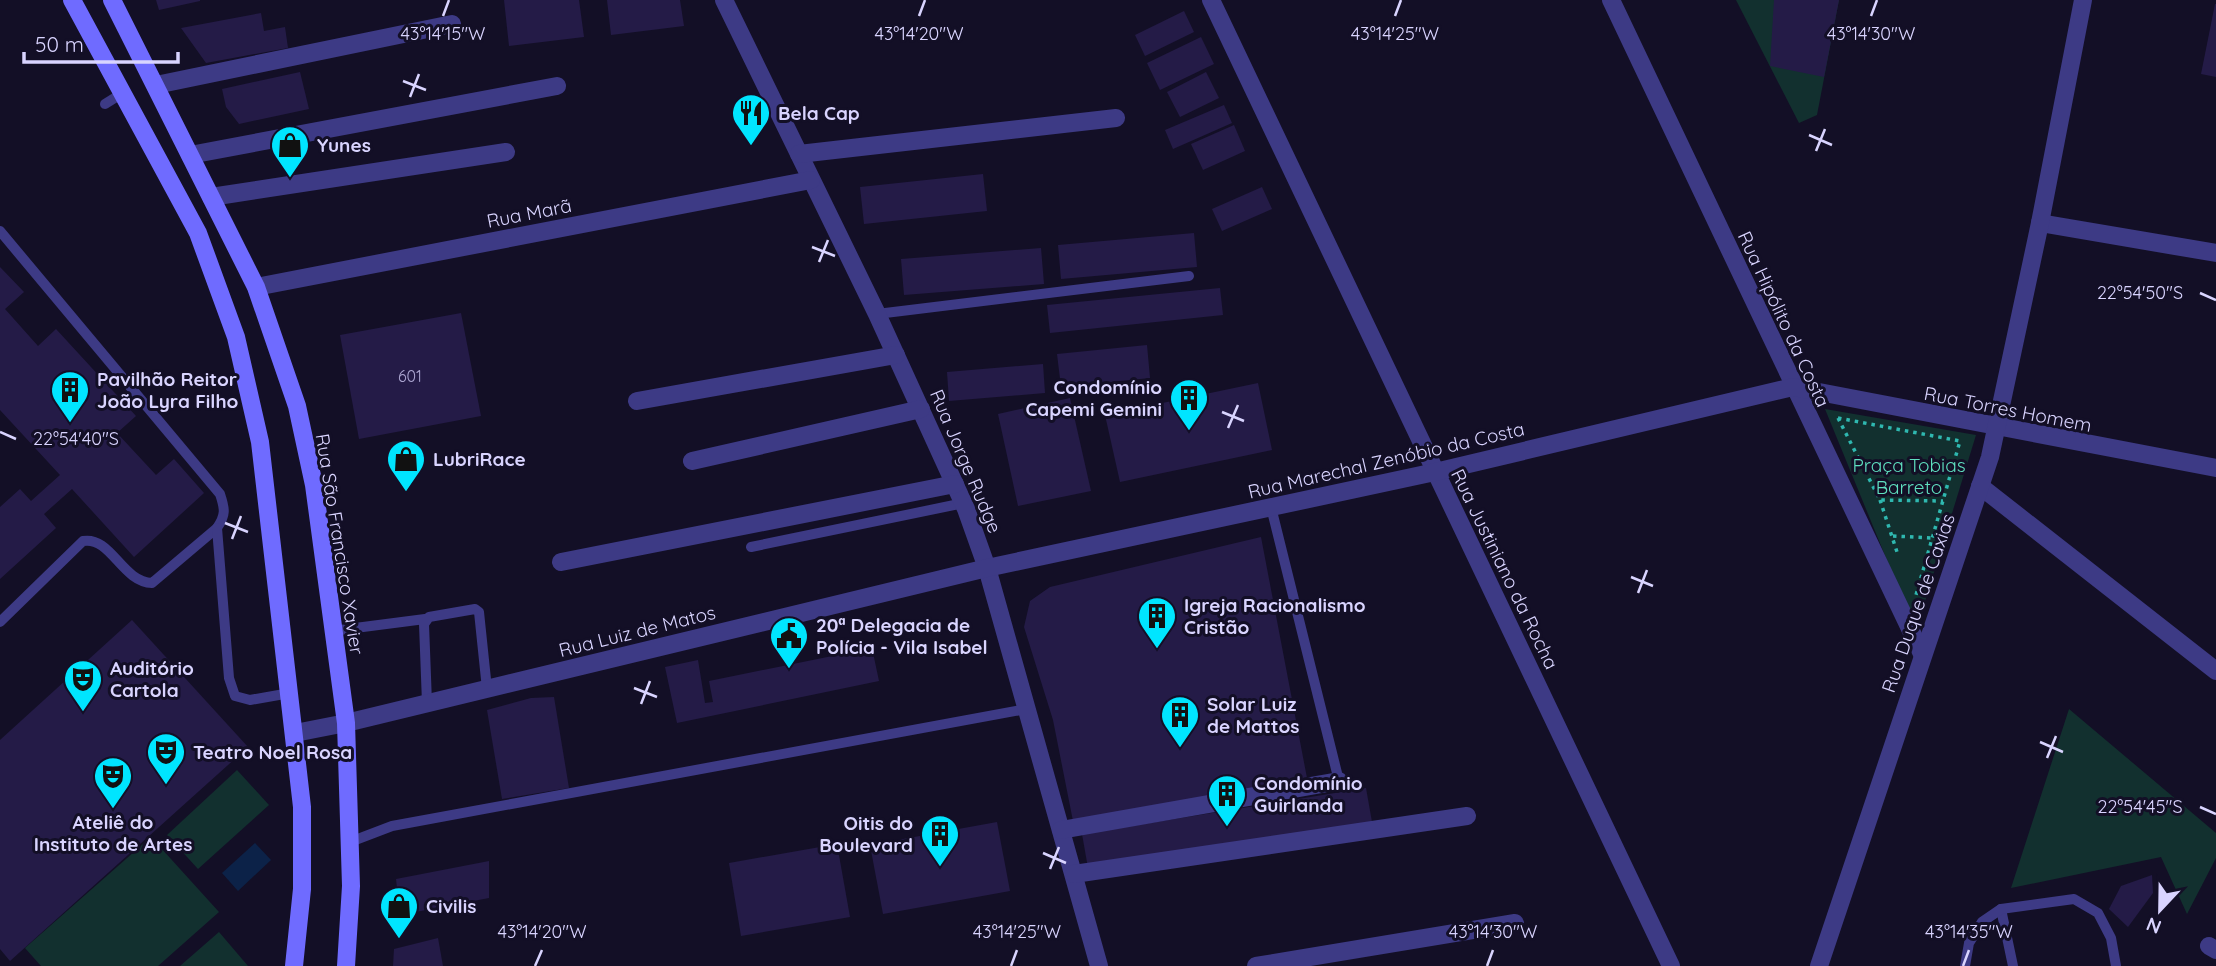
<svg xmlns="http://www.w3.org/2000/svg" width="2216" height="966" font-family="Quicksand,sans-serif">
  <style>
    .green { fill: #12302f }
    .water { fill: #0c2248 }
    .building { fill: #241b47 }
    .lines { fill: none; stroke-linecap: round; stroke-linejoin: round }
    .path { stroke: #2fb8b0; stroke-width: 3.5; stroke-dasharray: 3.5 5; stroke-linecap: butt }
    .service { stroke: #3d3a85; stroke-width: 10 }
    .minor { stroke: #3d3a85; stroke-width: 18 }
    .tertiary { stroke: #3d3a85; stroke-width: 18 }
    .secondary { stroke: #6f6bff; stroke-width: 18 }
    .ticks { fill: none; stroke: #d9d4ff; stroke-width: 2.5 }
    .labels { text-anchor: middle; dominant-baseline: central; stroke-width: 6; stroke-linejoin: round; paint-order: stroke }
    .number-label { font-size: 16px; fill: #aca6d1 }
    .poi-label { font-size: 19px; font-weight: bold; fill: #d9d4ff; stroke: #130f26; text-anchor: start }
    .street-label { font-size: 19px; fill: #d9d4ff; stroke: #130f26 }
    .park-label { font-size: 19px; fill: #5fe0c0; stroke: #130f26 }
    .ticks-label { font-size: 18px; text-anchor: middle; fill: #d9d4ff; stroke: #130f26; stroke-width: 6; stroke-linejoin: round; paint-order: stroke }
  </style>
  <rect width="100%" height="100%" fill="#130f26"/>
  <g class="green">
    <polygon points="1736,0 1839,0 1817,115 1799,123"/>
    <polygon points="1825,409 1976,435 1916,631"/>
    <polygon points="2069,709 2216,833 2216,858 2187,914 2161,857 2011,888"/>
    <polygon points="237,770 269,805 198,869 167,835"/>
    <polygon points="151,837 219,912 158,966 41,966 25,948"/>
    <polygon points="219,932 248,966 180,966"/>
  </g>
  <polygon class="water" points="255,843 271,860 238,891 222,873"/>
  <g class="building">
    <polygon points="156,0 200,0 200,1 159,10"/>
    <polygon points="504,0 579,0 584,37 509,46"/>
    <polygon points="607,0 680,0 684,26 611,35"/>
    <polygon points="1774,0 1839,0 1824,77 1770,66"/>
    <polygon points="2215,4 2216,4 2216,77 2201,74"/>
    <polygon points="1184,11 1194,32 1145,56 1135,35"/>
    <polygon points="261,13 264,31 285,27 288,48 206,63 181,28"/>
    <polygon points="1201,37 1214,64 1160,90 1147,63"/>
    <polygon points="300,72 309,109 239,124 226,107 222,89"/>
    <polygon points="1206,72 1219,98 1180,117 1167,92"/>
    <polygon points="1224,105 1232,123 1173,149 1165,130"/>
    <polygon points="1234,125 1245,151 1203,170 1191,144"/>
    <polygon points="983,174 987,211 864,224 860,187"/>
    <polygon points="1262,187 1272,209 1222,231 1212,209"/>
    <polygon points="1194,233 1197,267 1061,279 1058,245"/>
    <polygon points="1041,248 1044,284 904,295 901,259"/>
    <polygon points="0,267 24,292 5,309 38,346 56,329 136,416 117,433 156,475 174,459 204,493 134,557 72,489 44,514 56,528 0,579 0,507 20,489 31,501 60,475 0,410"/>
    <polygon points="1220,288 1223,315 1050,333 1047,305"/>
    <polygon points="461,313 481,416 359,439 340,335"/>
    <polygon points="1147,345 1150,378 1061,387 1057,354"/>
    <polygon points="1043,364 1045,393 949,401 947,372"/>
    <polygon points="1258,383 1272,450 1120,482 1105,415"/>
    <polygon points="1070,398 1091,491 1018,506 998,414"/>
    <polygon points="1261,537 1307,778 1073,821 1053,720 1024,627 1030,601 1050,587"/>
    <polygon points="132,620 248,747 10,961 0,949 0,740"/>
    <polygon points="872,648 879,681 677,723 665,667 698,660 705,703 713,702 709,681"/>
    <polygon points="554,697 569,788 502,799 487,710 531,698"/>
    <polygon points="1366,788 1372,822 1088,868 1082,834"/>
    <polygon points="997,822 1010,891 883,914 870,845"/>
    <polygon points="837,844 850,917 741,936 729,863"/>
    <polygon points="489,861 489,898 400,915 396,879"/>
    <polygon points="2152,875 2153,893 2128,927 2109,909 2121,886"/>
    <polygon points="438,938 443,966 393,966 394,949"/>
  </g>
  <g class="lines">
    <g class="path">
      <polyline points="1838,418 1960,441 1916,595"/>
      <polyline points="1838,418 1880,500 1943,501"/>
      <polyline points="1880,500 1898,555"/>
      <polyline points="1893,536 1932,538"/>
    </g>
    <g class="service">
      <polyline points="105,104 121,94"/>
      <path d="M 0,231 L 220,494 C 225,509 226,515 217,528 L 152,583 C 122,582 111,536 83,541 L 0,622"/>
      <polyline points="877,314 1189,276"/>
      <polyline points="1271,507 1339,781"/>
      <polyline points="217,528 229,678 235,696 250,700 290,693"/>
      <polyline points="751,547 964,503"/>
      <polyline points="332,631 425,619"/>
      <polyline points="427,703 424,624 429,617 475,609 479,612 487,689"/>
      <polyline points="350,842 392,826 1026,709"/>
      <polyline points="2001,909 2013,966"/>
      <polyline points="1965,966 1969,943 1982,922 2001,909 2074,899 2098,913 2111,938 2116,966"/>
    </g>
    <g class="minor">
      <polyline points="724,0 877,314 966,509 987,568 1099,966"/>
      <polyline points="1211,0 1671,966"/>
      <polyline points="1611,0 1922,654"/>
      <polyline points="156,85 452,24"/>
      <polyline points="799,154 1116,118"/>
      <polyline points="190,155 557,86"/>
      <polyline points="211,197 506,152"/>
      <polyline points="2040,223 2216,253"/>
      <polyline points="256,287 811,180"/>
      <polyline points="637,401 896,355"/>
      <polyline points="692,461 921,409"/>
      <polyline points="1980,486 2216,671"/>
      <polyline points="561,562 955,484"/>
      <polyline points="1061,830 1339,781"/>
      <polyline points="1074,874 1467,816"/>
      <polyline points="2209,946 2216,950"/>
      <polyline points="1256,966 1515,923"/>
    </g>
    <g class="tertiary">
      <polyline points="295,733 346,723 987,568 1435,472 1793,387 2216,468"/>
      <polyline points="1819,966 1990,457 2040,223 2083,0"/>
    </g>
    <g class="secondary">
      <polyline points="72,0 198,233 236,337 260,442 302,807 302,889 294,966"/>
      <polyline points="112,0 256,287 297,406 314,485 346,723 351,886 346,966"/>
    </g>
  </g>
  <path class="ticks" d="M 443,16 L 449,0M 919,16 L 925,0M 1395,16 L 1401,0M 1871,16 L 1877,0M 403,81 L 426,90M 410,97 L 419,74M 1809,135 L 1832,145M 1816,151 L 1825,129M 812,247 L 835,256M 819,262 L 828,240M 2200,293 L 2216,300M 1222,412 L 1244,421M 1228,428 L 1238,405M 0,432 L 16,439M 225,523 L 248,532M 232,539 L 241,516M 1631,577 L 1653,586M 1638,593 L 1647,570M 634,688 L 657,697M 641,704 L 650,681M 2040,742 L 2063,752M 2047,758 L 2056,736M 2200,807 L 2216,814M 1043,853 L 1066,863M 1050,869 L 1059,847M 535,966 L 542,950M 1011,966 L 1017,950M 1487,966 L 1493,950M 1963,966 L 1969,950"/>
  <defs>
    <symbol id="restaurant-pin" viewBox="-11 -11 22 30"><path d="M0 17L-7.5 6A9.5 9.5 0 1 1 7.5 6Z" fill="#00e5ff" stroke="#130f26"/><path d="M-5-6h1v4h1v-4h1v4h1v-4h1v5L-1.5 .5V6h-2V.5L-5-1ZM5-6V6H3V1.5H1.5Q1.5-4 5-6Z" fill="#111"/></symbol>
    <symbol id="shop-pin" viewBox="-11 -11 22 30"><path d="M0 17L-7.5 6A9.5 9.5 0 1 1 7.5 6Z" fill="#00e5ff" stroke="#130f26"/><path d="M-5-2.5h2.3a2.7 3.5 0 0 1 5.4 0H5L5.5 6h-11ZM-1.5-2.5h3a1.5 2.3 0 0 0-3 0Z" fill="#111"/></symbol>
    <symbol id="building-pin" viewBox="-11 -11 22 30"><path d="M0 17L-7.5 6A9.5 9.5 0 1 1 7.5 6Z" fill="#00e5ff" stroke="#130f26"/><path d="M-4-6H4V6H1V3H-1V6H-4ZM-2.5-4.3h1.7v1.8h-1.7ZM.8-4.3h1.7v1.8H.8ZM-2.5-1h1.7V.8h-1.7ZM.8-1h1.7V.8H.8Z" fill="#111"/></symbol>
    <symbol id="civic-pin" viewBox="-11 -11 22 30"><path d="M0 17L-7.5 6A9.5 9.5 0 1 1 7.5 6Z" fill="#00e5ff" stroke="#130f26"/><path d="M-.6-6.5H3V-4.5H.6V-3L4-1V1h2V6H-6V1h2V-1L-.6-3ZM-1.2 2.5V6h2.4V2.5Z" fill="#111"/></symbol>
    <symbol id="theatre-pin" viewBox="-11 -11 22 30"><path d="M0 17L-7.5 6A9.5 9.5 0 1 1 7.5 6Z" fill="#00e5ff" stroke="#130f26"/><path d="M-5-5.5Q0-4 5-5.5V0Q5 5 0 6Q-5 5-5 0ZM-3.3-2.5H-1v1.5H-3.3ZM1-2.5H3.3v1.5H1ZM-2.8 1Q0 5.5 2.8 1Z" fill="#111"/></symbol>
  </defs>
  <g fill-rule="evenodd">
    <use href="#restaurant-pin" x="729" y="91" width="44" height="60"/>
    <use href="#shop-pin" x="268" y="123" width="44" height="60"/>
    <use href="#building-pin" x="48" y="368" width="44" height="60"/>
    <use href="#building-pin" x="1167" y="376" width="44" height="60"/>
    <use href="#shop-pin" x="384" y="437" width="44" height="60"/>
    <use href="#building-pin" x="1135" y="594" width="44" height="60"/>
    <use href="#civic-pin" x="767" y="614" width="44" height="60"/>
    <use href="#theatre-pin" x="61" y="657" width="44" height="60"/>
    <use href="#building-pin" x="1158" y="693" width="44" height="60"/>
    <use href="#theatre-pin" x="144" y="730" width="44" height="60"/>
    <use href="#theatre-pin" x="91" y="754" width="44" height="60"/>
    <use href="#building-pin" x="1205" y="772" width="44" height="60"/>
    <use href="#building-pin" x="918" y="812" width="44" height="60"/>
    <use href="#shop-pin" x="377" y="884" width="44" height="60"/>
  </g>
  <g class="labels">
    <g class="number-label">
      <text x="410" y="376">601</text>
    </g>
    <g class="poi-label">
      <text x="778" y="113">Bela Cap</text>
      <text x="317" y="145">Yunes</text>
      <text x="97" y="379">Pavilhão Reitor<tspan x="97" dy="22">João Lyra Filho</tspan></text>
      <text x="1162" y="387" text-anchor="end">Condomínio<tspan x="1162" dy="22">Capemi Gemini</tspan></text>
      <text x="433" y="459">LubriRace</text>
      <text x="1184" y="605">Igreja Racionalismo<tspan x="1184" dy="22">Cristão</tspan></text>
      <text x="816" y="625">20ª Delegacia de<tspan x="816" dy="22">Polícia - Vila Isabel</tspan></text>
      <text x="110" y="668">Auditório<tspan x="110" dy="22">Cartola</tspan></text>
      <text x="1207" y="704">Solar Luiz<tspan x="1207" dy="22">de Mattos</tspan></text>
      <text x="193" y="752">Teatro Noel Rosa</text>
      <text x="1254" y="783">Condomínio<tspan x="1254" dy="22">Guirlanda</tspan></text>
      <text x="113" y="822" text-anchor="middle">Ateliê do<tspan x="113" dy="22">Instituto de Artes</tspan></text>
      <text x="913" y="823" text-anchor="end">Oitis do<tspan x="913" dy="22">Boulevard</tspan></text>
      <text x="426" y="906">Civilis</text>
    </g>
    <g class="street-label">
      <text transform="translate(529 213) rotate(-11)">Rua Marã</text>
      <text transform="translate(1784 319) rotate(65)">Rua Hipólito da Costa</text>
      <text transform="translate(2008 409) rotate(11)">Rua Torres Homem</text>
      <text transform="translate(1386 460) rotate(-13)">Rua Marechal Zenóbio da Costa</text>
      <text transform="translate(966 461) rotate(67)">Rua Jorge Rudge</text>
      <text transform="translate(340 544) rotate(81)">Rua São Francisco Xavier</text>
      <text transform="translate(1505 569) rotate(64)">Rua Justiniano da Rocha</text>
      <text transform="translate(1918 603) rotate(-71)">Rua Duque de Caxias</text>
      <text transform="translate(637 631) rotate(-14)">Rua Luiz de Matos</text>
    </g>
    <g class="park-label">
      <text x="1909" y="465">Praça Tobias<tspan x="1909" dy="22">Barreto</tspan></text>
    </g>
  </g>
  <g class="ticks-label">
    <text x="443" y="40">43°14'15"W</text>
    <text x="919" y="40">43°14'20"W</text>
    <text x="1395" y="40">43°14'25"W</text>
    <text x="1871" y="40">43°14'30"W</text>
    <text x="2140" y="299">22°54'50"S</text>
    <text x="76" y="445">22°54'40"S</text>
    <text x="2140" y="813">22°54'45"S</text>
    <text x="542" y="938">43°14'20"W</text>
    <text x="1017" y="938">43°14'25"W</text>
    <text x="1493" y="938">43°14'30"W</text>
    <text x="1969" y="938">43°14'35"W</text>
  </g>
  <g transform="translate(2160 910) rotate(202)" stroke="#130f26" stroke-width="5" paint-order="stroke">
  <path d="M0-5L12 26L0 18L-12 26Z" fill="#d9d4ff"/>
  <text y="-10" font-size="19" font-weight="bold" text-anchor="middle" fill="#d9d4ff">N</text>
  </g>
  <path d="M24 52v10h154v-10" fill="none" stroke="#d9d4ff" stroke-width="3.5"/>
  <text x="35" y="52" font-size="21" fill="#d9d4ff" stroke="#130f26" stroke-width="5" paint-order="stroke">50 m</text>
</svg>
